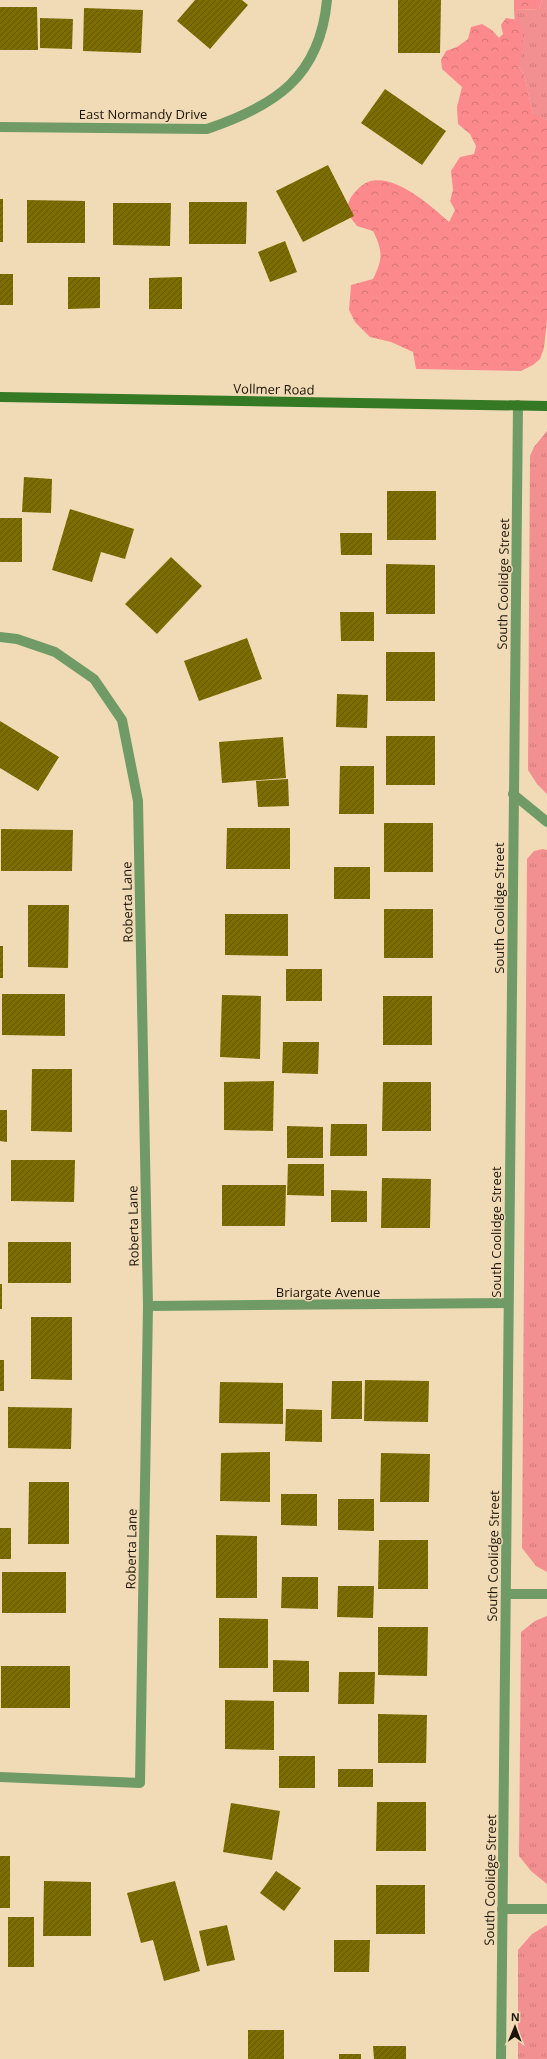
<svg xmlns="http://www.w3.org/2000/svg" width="547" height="2059" font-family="'Open Sans',sans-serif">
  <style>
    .grass { fill: url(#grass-tufts) }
    .forest { fill: url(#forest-crowns) }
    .building { fill: url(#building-hatch) }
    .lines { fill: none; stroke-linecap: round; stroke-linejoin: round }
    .lane { stroke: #709b66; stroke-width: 10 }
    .street { stroke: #709b66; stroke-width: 10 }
    .secondary { stroke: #367925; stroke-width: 10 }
    .labels { text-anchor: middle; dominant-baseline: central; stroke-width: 3; stroke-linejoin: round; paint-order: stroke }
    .street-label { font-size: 13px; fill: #1b1407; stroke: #f1dbb7 }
  </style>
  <defs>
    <pattern id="grass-tufts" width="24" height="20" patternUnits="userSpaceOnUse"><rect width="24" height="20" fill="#f28f90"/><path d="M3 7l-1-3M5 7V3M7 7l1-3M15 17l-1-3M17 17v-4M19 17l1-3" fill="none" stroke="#cf7a7b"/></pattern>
    <pattern id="forest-crowns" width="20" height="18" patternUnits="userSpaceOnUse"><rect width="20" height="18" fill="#fc898b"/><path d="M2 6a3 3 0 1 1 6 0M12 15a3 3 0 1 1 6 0" fill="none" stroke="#d77576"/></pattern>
    <pattern id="building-hatch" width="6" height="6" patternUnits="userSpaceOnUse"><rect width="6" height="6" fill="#7c6d00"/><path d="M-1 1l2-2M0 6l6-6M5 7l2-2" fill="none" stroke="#655800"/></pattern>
  </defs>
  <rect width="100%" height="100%" fill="#f1dbb7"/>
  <g class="grass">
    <polygon points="542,0 547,0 547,120 533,115 524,74 518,67 514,10 539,9"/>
    <polygon points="547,431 547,794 537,784 528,770 530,456 534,447"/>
    <polygon points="543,849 547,850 547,1572 536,1566 522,1548 527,859 534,851"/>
    <polygon points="547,1616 547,1884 531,1871 519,1856 521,1632 535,1621"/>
    <polygon points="547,1925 547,2059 518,2059 518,1950 532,1934"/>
  </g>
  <g class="forest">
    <polygon points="514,0 542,0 539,9 514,10"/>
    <path d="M 506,18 L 518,20 C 524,31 524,55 518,67 L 524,74 L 533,114 L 547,120 L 547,320 L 544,348 L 540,359 L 533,365 L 521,371 L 416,369 L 413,352 L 391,342 L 370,337 L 355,322 L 349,310 L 351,285 L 373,279 C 383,259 383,251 373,231 L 357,226 L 347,213 C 348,201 350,197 358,189 C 383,162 430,205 449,222 L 455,210 L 450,201 L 453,190 L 451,171 L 460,157 L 474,154 L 476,146 L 470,134 L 458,124 L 457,107 L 462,87 L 442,69 L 441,60 L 446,51 L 457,47 L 468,39 L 471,27 L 482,24 L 492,30 L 499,38 L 503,34 L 501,25 Z"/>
  </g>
  <g class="building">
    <polygon points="195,0 242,0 248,5 210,49 177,21"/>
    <polygon points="398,0 441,0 440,53 398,53"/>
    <polygon points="0,7 37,7 38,50 0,50"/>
    <polygon points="84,8 143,10 141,53 83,51"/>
    <polygon points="40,18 73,19 72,49 40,48"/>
    <polygon points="385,89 446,131 422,165 361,123"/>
    <polygon points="328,165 354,216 303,242 276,191"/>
    <rect x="0" y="199" width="3" height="43"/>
    <polygon points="27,200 85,201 85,243 27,243"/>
    <polygon points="189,202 247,202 246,244 189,244"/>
    <polygon points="113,203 171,203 170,246 113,245"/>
    <polygon points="285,241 297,272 270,282 258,252"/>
    <rect x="0" y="274" width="13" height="31"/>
    <polygon points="68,277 100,277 100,308 68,309"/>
    <polygon points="182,277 182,309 149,309 149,278"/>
    <polygon points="24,477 52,479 51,513 22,512"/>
    <rect x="387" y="491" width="49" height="49"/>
    <polygon points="70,509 134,529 125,559 101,552 92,582 52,570"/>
    <rect x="0" y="518" width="22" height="44"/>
    <polygon points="340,533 372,533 372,555 341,555"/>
    <polygon points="171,557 202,586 157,634 125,604"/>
    <polygon points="386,564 435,565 435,614 386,614"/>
    <polygon points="340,612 374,612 374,641 341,641"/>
    <polygon points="247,638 262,679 199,701 184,661"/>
    <rect x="386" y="652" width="49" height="49"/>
    <polygon points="337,694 368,695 367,728 336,727"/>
    <polygon points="0,721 59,757 38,791 0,768"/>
    <rect x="386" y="736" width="49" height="49"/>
    <polygon points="283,737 286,778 222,783 219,742"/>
    <polygon points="340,766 374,766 374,814 339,814"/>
    <polygon points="288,779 289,806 258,807 256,781"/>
    <rect x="384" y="823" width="49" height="49"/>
    <polygon points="227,828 290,828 290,869 226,869"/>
    <polygon points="1,829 73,830 72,871 1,871"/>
    <rect x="334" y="867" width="36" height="32"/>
    <polygon points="28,905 69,905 68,968 28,967"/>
    <rect x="384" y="909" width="49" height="49"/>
    <polygon points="225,914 288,914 288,956 225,955"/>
    <rect x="0" y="946" width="3" height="32"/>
    <rect x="286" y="969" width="36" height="32"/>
    <polygon points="2,994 65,994 65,1036 2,1035"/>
    <polygon points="222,995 261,996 260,1059 220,1057"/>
    <rect x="383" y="996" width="49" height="49"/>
    <polygon points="283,1042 319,1042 318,1074 282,1073"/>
    <polygon points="32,1069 72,1069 72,1132 31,1131"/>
    <polygon points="274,1081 273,1131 224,1130 224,1082"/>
    <polygon points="383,1082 431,1082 431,1131 382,1131"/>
    <polygon points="0,1110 7,1110 7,1142 0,1141"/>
    <polygon points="331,1124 367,1124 367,1156 330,1156"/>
    <polygon points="287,1126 323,1127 323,1158 287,1158"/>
    <polygon points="11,1160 75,1160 74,1202 11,1201"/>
    <polygon points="288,1164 324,1164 324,1196 287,1195"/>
    <polygon points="382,1178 431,1179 430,1228 381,1228"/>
    <polygon points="222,1185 286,1185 285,1226 222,1226"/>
    <polygon points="331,1190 367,1191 367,1222 331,1222"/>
    <rect x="8" y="1242" width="63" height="41"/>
    <rect x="0" y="1284" width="2" height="25"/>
    <polygon points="31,1317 72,1317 72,1380 31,1379"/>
    <rect x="0" y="1360" width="4" height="31"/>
    <polygon points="365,1380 429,1381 428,1422 364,1421"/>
    <polygon points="332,1381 362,1381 362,1419 331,1419"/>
    <polygon points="220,1382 283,1383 283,1424 219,1423"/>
    <polygon points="8,1407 72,1408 71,1449 8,1448"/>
    <polygon points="286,1409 322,1410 322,1442 285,1441"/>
    <polygon points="270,1452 270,1502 220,1501 221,1453"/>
    <polygon points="381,1453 430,1454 429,1502 380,1502"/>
    <polygon points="29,1482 69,1482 69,1544 28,1544"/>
    <polygon points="281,1494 317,1494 317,1526 281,1525"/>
    <polygon points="338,1499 374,1499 374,1531 338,1530"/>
    <rect x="0" y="1528" width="11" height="31"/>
    <polygon points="216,1535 257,1536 257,1598 216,1598"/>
    <polygon points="379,1540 428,1540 428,1589 378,1589"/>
    <rect x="2" y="1572" width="64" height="41"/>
    <polygon points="282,1577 318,1577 318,1609 281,1608"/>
    <polygon points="338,1586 374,1586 373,1618 337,1617"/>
    <polygon points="219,1618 268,1619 268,1668 219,1668"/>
    <polygon points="378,1627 428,1627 427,1676 378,1675"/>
    <polygon points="273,1660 309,1661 309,1692 273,1692"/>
    <rect x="1" y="1666" width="69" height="42"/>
    <polygon points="339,1672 375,1672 374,1704 338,1704"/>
    <polygon points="225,1700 274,1701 274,1750 225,1749"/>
    <polygon points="378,1714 427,1715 426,1763 378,1763"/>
    <rect x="279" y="1756" width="36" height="32"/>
    <rect x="338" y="1769" width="35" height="18"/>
    <polygon points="377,1802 426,1802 426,1851 376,1851"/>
    <polygon points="231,1803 280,1811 272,1860 223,1852"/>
    <rect x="0" y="1856" width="10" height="52"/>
    <polygon points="276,1871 301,1888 284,1911 260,1893"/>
    <polygon points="44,1881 91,1882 91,1936 43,1936"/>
    <polygon points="175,1881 200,1971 164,1981 153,1940 141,1943 127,1893"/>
    <rect x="376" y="1885" width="49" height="49"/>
    <rect x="8" y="1917" width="26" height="50"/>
    <polygon points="227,1925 235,1960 207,1966 199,1931"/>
    <polygon points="334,1940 370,1940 369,1972 334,1972"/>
    <rect x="248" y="2030" width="36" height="29"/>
    <polygon points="373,2046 406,2046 406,2059 374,2059"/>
    <rect x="339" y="2054" width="22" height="5"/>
  </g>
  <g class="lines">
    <g class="lane">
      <polyline points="513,794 547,822"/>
      <polyline points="506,1594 547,1594"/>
      <polyline points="502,1909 547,1909"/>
    </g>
    <g class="street">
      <path d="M 0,127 L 207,129 C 275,106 320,77 327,0"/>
      <polyline points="0,637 17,639 55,652 94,679 122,720 138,801 148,1306 140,1783 0,1777"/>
      <polyline points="148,1306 508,1303"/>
      <polyline points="501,2059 518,405"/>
    </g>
    <polyline class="secondary" points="0,397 547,406"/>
  </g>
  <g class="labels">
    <g class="street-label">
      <text x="143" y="114">East Normandy Drive</text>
      <text transform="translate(274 389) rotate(1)">Vollmer Road</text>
      <text transform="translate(503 584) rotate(-89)">South Coolidge Street</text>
      <text transform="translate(127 902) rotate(-91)">Roberta Lane</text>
      <text transform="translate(499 908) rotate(-90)">South Coolidge Street</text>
      <text transform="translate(133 1226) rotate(-91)">Roberta Lane</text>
      <text transform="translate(496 1232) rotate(-90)">South Coolidge Street</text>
      <text x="328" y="1292">Briargate Avenue</text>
      <text transform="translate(131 1549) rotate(-89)">Roberta Lane</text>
      <text transform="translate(493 1556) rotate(-89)">South Coolidge Street</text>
      <text transform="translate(490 1880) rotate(-89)">South Coolidge Street</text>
    </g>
  </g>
  <g transform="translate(515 2027) rotate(1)" stroke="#f1dbb7" stroke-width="3" paint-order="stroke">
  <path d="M0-3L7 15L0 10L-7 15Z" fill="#1b1407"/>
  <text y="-6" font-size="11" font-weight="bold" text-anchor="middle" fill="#1b1407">N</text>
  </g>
</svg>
